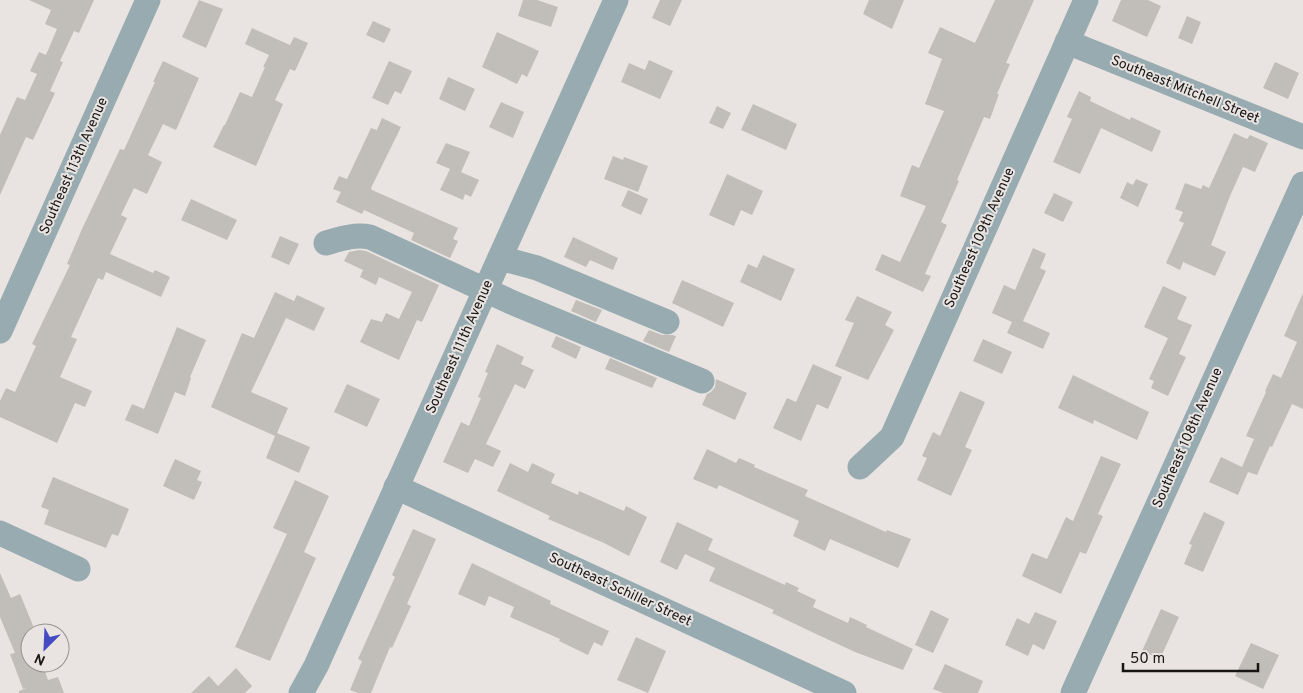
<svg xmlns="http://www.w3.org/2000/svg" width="1303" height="693" font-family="Overpass,sans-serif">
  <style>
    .building { fill: #c1bdb9 }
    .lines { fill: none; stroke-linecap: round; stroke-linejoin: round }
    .minor { stroke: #97abb0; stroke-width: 25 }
    .labels { text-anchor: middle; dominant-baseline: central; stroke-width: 4; stroke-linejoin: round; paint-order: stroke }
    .street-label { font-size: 14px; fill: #171615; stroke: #e9e4e1 }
  </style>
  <rect width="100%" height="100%" fill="#e9e4e1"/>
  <g class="building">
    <polygon points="29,0 94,0 79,33 74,31 60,61 63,62 50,91 55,93 33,140 26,137 0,195 0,135 17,97 25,100 37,74 30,71 39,52 46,55 57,29 45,24 51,10"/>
    <polygon points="199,0 223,9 206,48 182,37"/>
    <polygon points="523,0 537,0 558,7 551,27 518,16"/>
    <polygon points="660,0 682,0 670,26 652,18"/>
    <polygon points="869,0 904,0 892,29 863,14"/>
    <polygon points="995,0 1034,0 1006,63 1010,64 997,94 999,94 990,119 984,117 957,180 959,181 941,222 947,225 925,274 931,276 923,292 875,270 882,254 900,262 926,206 900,196 912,165 919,168 944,111 925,104 942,59 928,53 940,27 975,43"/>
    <polygon points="1121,0 1148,0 1161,6 1147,37 1112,21"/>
    <polygon points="1187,16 1201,22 1192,44 1178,38"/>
    <polygon points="373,21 391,29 384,43 366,35"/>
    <polygon points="252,28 290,45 294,37 308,43 295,71 290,69 275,100 283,104 256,166 213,147 224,125 225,125 240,92 252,97 265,67 263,67 269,55 245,44"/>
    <polygon points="497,32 539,51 527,77 522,74 517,84 482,67"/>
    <polygon points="649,60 673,71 660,99 621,82 629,63 645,70"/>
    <polygon points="163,61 199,78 176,130 163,124 148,155 162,162 147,194 134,188 121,215 127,218 110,254 153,273 155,270 170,277 161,297 106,272 103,280 98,278 71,337 77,339 60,377 92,391 85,407 75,403 57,443 0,417 0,401 6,388 15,392 36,346 32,344 70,265 67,264 82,229 120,149 124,150 155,82 153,82"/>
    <polygon points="389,61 412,71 401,94 395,91 388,105 372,98"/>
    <polygon points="1275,62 1299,73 1288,99 1263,88"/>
    <polygon points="448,77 475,89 465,111 439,99"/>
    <polygon points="1079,91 1091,97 1090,101 1130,120 1131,117 1161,131 1152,152 1101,128 1080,174 1053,162 1072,119 1067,117"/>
    <polygon points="501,102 524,112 513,138 489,127"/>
    <polygon points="753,104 797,124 786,150 741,130"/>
    <polygon points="717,106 731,113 723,129 709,123"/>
    <polygon points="382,118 401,127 371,188 372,190 458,228 453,239 458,241 450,258 411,240 414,233 364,210 362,214 336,202 341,192 333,189 339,176 347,179 371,128 377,130"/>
    <polygon points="1234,133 1247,139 1250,135 1268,143 1255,172 1243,167 1230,196 1211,245 1226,252 1215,276 1183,262 1180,270 1166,263 1184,223 1179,221 1183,212 1175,209 1185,183 1201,189 1203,185 1209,188"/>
    <polygon points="446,143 470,152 461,172 479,180 471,197 465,194 463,200 440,190 450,169 436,163"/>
    <polygon points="613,156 623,160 624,157 648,166 638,192 604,179"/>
    <polygon points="727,174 763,191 752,215 741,210 734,226 709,215"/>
    <polygon points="1136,179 1148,184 1138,207 1120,198 1127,182 1133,185"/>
    <polygon points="628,190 648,199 641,215 621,206"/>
    <polygon points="1054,193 1073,202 1063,222 1044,213"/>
    <polygon points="191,199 237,220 227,240 181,220"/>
    <polygon points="280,236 299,244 289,265 271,257"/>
    <polygon points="573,237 618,258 613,270 590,260 586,267 564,257"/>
    <polygon points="1033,248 1046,254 1040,268 1046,271 1023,321 1050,333 1043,349 1007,333 1012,322 992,313 1004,285 1015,290"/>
    <polygon points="359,250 366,251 439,285 422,322 417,320 399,360 360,342 371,319 382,322 386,313 399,319 412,292 379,277 376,285 360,277 363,270 344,261 349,252"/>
    <polygon points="763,255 795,269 781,301 740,282 748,264 757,268"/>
    <polygon points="682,280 734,303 723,327 672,303"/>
    <polygon points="1163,286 1187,297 1177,319 1192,325 1179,354 1186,357 1168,396 1151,388 1154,381 1149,379 1168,338 1144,327"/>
    <polygon points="275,292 294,301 297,295 325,308 314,331 286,318 251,392 288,408 277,433 310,447 299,473 266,458 275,436 211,407 242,333 254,338"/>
    <polygon points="1303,293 1303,409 1292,404 1272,447 1270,446 1257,475 1248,472 1238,495 1209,482 1221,457 1242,467 1254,439 1246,436 1266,392 1265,391 1273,374 1281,378 1297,342 1284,336"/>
    <polygon points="857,296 892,312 885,325 894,330 868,380 835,366 854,323 845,320"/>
    <polygon points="576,300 602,310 596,322 571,311"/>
    <polygon points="177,327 206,340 190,377 191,378 185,396 175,392 158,434 125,420 132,404 144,409"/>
    <polygon points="649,330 662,335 672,335 676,336 669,352 643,341"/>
    <polygon points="556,336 581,347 576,359 551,347"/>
    <polygon points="983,339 1012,352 1002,374 973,361"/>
    <polygon points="497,344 524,357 521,364 534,370 525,389 515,384 486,444 501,451 493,467 475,459 468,473 443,462 461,422 469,426 481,398 478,397 488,373 485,372"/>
    <polygon points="610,358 657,378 652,388 605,369"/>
    <polygon points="813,364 842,377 828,409 817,404 801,441 773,428 787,398 796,402"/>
    <polygon points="1073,375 1149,412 1137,440 1094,420 1093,424 1058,408"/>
    <polygon points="716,379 747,393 735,420 702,405 707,394 711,392 715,387"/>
    <polygon points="347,384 380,399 367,427 334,412"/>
    <polygon points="960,391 985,402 965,447 972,450 951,496 917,480 927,458 922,456 933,432 940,436"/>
    <polygon points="707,449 736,463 739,458 755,465 754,467 808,490 805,496 886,532 887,530 911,539 898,568 830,539 825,551 793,536 799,521 719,485 717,489 693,479"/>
    <polygon points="1101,456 1121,464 1098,514 1103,516 1086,554 1080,552 1061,594 1022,576 1032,553 1047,559 1066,517 1073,521"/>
    <polygon points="175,459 201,471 197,480 202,482 194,500 163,486"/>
    <polygon points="510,463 528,472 532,463 555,474 551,483 578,495 579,491 624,511 626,506 647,517 629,556 604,543 548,519 550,516 497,491"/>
    <polygon points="53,477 129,509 118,536 112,534 106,548 44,524 49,510 41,507"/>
    <polygon points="295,480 329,496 304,552 316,558 270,661 235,647 287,534 273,528"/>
    <polygon points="1204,512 1225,522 1203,572 1184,564 1192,545 1189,544"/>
    <polygon points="677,522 713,539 708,550 785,585 786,582 799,588 797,591 816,600 813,607 848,623 850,617 867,625 866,627 913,649 903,670 855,652 814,633 772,613 774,610 709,581 715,568 685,554 677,570 660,562"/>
    <polygon points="413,529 436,539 407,604 411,606 392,648 390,647 371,693 358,693 350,690 362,661 358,659 395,577 392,575"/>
    <polygon points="472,563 551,601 550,604 609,631 602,646 594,642 588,655 559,641 560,639 510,617 514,607 489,596 485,606 458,594"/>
    <polygon points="0,573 11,598 20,594 34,628 30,630 30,663 42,663 48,680 58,677 64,693 19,693 19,691 29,687 23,689 10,654 15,653 0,617"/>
    <polygon points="1161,609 1179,617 1160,659 1142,651"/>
    <polygon points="931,610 949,619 933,653 915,645"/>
    <polygon points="1035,612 1057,621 1044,650 1033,644 1028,656 1005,645 1017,618 1029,624"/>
    <polygon points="636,637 666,651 648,693 617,680"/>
    <polygon points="1251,643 1279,655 1263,689 1235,676"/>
    <polygon points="945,664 983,681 978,693 943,693 933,689"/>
    <polygon points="236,668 252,686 245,693 191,693 209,676 218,686"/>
  </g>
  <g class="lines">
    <g class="minor">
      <polyline points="1067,42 1303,137"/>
      <path d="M 326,243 C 340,239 354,234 370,237 L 511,302 L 702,381"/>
      <polyline points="500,258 537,268 667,322"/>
      <polyline points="0,331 148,0"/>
      <polyline points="860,467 892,437 1086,0"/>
      <polyline points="396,487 844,693"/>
      <polyline points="0,533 78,569"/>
      <polyline points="301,693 316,666 357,575 616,0"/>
      <polyline points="1073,693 1303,184"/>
    </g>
  </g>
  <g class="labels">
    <g class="street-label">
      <text transform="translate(1185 90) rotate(22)">Southeast Mitchell Street</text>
      <text transform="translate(74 166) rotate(-66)">Southeast 113th Avenue</text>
      <text transform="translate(980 238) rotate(-66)">Southeast 109th Avenue</text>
      <text transform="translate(460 347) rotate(-66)">Southeast 111th Avenue</text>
      <text transform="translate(1188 438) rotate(-66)">Southeast 108th Avenue</text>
      <text transform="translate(620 590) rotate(25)">Southeast Schiller Street</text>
    </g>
  </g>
  <g transform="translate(45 648) rotate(204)"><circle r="24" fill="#e9e4e1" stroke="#95928f"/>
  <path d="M0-4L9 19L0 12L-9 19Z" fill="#444bc0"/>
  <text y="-8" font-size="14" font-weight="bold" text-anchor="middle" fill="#171615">N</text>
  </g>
  <path d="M1123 663v8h135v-8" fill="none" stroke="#171615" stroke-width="2.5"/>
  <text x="1130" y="663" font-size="15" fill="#171615" stroke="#e9e4e1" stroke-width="4" paint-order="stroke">50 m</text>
</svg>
